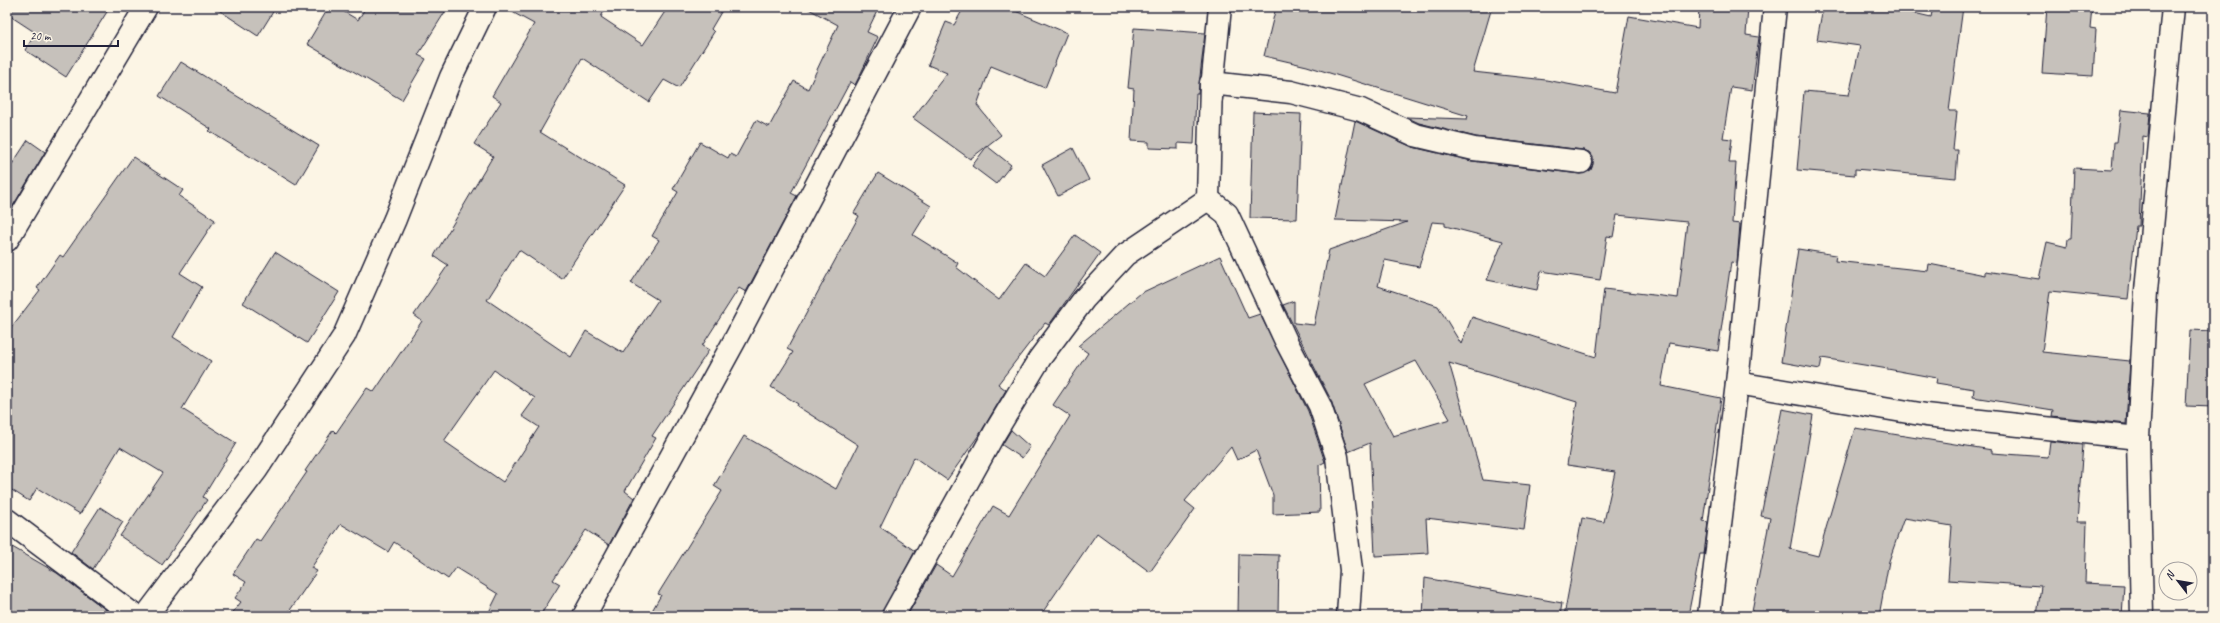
<svg xmlns="http://www.w3.org/2000/svg" width="2220" height="623" font-family="Caveat,sans-serif">
  <style>
    .building { fill: #c6c1bb; stroke: #22223b; fill-rule: evenodd }
    .lines { fill: none; stroke-linecap: round; stroke-linejoin: round }
    .street-casing { stroke: #22223b; stroke-width: 25 }
    .secondary-casing { stroke: #22223b; stroke-width: 25 }
    .street { stroke: #fcf5e5; stroke-width: 22 }
    .secondary { stroke: #fcf5e5; stroke-width: 22 }
  </style>
  <rect width="100%" height="100%" fill="#fcf5e5"/>
  <filter id="ink" filterUnits="userSpaceOnUse"><feTurbulence type="fractalNoise" baseFrequency=".025" numOctaves="2"/><feDisplacementMap in="SourceGraphic" scale="8" xChannelSelector="R" yChannelSelector="G"/><feConvolveMatrix kernelMatrix="1 2 1 2 8 2 1 2 1" color-interpolation-filters="sRGB"/></filter>
  <g filter="url(#ink)">
    <g class="building">
      <polygon points="7,7 110,7 66,77 25,50 36,33 7,14"/>
      <polygon points="214,7 276,7 258,36"/>
      <polygon points="329,7 336,7 358,20 366,7 448,7 418,55 426,59 402,100 307,44"/>
      <path d="M 503,7 L 606,7 L 601,17 L 643,45 L 668,7 L 724,7 L 711,29 L 714,32 L 679,88 L 664,80 L 649,102 L 582,58 L 540,132 L 625,185 L 562,279 L 519,250 L 487,300 L 571,357 L 586,331 L 623,353 L 658,300 L 631,283 L 659,240 L 652,236 L 678,192 L 673,189 L 700,142 L 728,158 L 730,154 L 736,157 L 756,120 L 769,127 L 794,81 L 808,89 L 838,25 L 805,7 L 879,7 L 867,32 L 878,37 L 861,73 L 855,85 L 850,82 L 791,193 L 797,196 L 746,292 L 739,288 L 702,346 L 709,350 L 652,436 L 656,438 L 625,491 L 634,498 L 609,545 L 586,530 L 553,580 L 560,584 L 540,616 L 487,616 L 498,594 L 456,568 L 448,579 L 394,542 L 388,552 L 341,524 L 311,568 L 317,571 L 286,616 L 230,616 L 241,602 L 235,598 L 246,582 L 233,574 L 256,539 L 260,541 L 307,472 L 305,471 L 333,430 L 336,433 L 367,388 L 374,392 L 422,321 L 414,315 L 448,265 L 434,256 L 493,156 L 474,144 L 501,102 L 492,96 L 534,24 ZM 494,370 L 535,398 L 522,416 L 539,427 L 503,482 L 444,441 Z"/>
      <polygon points="964,7 1006,7 1067,33 1045,88 991,66 977,105 1001,135 970,159 913,118 947,73 928,65 946,22 954,25"/>
      <path d="M 1276,7 L 1492,7 L 1473,72 L 1546,80 L 1615,93 L 1629,16 L 1698,28 L 1699,7 L 1748,7 L 1746,35 L 1759,37 L 1752,90 L 1731,87 L 1723,138 L 1732,139 L 1729,163 L 1736,163 L 1732,223 L 1740,224 L 1737,263 L 1731,262 L 1718,351 L 1669,343 L 1661,386 L 1721,398 L 1703,521 L 1708,522 L 1704,554 L 1700,554 L 1688,616 L 1564,616 L 1582,518 L 1604,522 L 1615,472 L 1567,465 L 1577,402 L 1449,363 L 1483,480 L 1530,485 L 1524,530 L 1426,518 L 1428,553 L 1375,556 L 1370,443 L 1348,452 L 1331,400 L 1283,305 L 1294,301 L 1294,323 L 1314,325 L 1329,250 L 1407,222 L 1335,220 L 1355,121 L 1412,147 L 1472,161 L 1580,174 L 1591,170 L 1593,164 L 1593,157 L 1589,152 L 1583,150 L 1476,137 L 1419,123 L 1406,117 L 1467,119 L 1468,116 L 1307,66 L 1264,56 ZM 1617,215 L 1687,222 L 1678,298 L 1604,289 L 1596,357 L 1472,317 L 1461,344 L 1438,306 L 1378,286 L 1385,260 L 1419,267 L 1432,222 L 1445,223 L 1445,226 L 1503,241 L 1487,280 L 1537,290 L 1541,271 L 1600,280 L 1607,236 L 1613,237 ZM 1416,361 L 1450,419 L 1393,436 L 1365,384 Z"/>
      <polygon points="1823,7 1888,7 1931,17 1933,7 1963,7 1949,111 1957,111 1953,150 1958,150 1956,178 1855,169 1855,175 1797,170 1804,91 1849,95 1860,46 1817,40"/>
      <polygon points="2047,7 2092,7 2090,28 2096,29 2093,76 2042,73"/>
      <polygon points="1134,28 1205,33 1198,94 1196,94 1194,144 1178,143 1178,149 1149,148 1149,142 1131,141 1134,89 1128,88"/>
      <polygon points="181,62 319,146 296,185 209,131 211,129 159,96"/>
      <polygon points="2121,110 2150,113 2148,137 2143,136 2139,226 2136,226 2128,299 2050,291 2042,352 2130,361 2126,424 2052,416 2053,410 1973,397 1974,389 1936,383 1937,378 1882,368 1822,358 1820,369 1781,362 1798,249 1836,255 1835,261 1928,271 1929,264 1985,275 1985,271 2039,279 2047,242 2067,247 2068,239 2071,239 2074,168 2112,170 2114,142 2117,142"/>
      <polygon points="1253,112 1301,114 1297,219 1250,218"/>
      <polygon points="28,140 45,152 7,216 7,172"/>
      <polygon points="987,146 1011,165 996,184 972,166"/>
      <polygon points="1073,148 1089,180 1058,196 1042,165"/>
      <polygon points="133,157 183,190 179,196 215,220 180,273 202,287 173,337 211,361 182,409 236,443 203,497 207,500 162,565 120,536 163,473 120,447 80,514 37,488 29,501 7,487 7,333 40,290 37,288 60,255 63,257"/>
      <polygon points="878,173 931,206 913,235 958,263 956,267 999,300 1026,263 1045,276 1075,235 1100,253 1049,325 1045,323 998,384 1006,390 981,432 947,480 914,457 880,527 915,551 881,616 649,616 661,595 658,594 722,491 714,486 744,436 836,489 858,445 797,406 798,404 771,387 793,352 787,349 859,216 854,213"/>
      <polygon points="275,252 339,292 307,343 243,303"/>
      <polygon points="1220,256 1248,318 1260,314 1308,411 1325,462 1319,465 1320,512 1273,514 1273,495 1256,450 1237,460 1231,447 1185,501 1195,509 1150,572 1097,533 1040,616 907,616 936,565 952,576 993,506 1009,515 1070,416 1053,405 1088,353 1078,346 1141,293"/>
      <polygon points="2190,330 2213,331 2213,407 2186,406"/>
      <polygon points="1782,409 1813,415 1790,549 1818,556 1855,428 1992,450 1992,453 2048,457 2050,441 2083,445 2077,522 2087,522 2085,583 2124,585 2122,616 2037,616 2041,586 1948,580 1952,526 1904,518 1889,561 1879,616 1751,616 1770,518 1761,516"/>
      <polygon points="1011,430 1030,447 1022,458 1002,445"/>
      <polygon points="100,507 123,522 93,569 71,552"/>
      <polygon points="7,544 57,573 114,616 19,616 7,608"/>
      <polygon points="1239,554 1279,555 1278,616 1238,616"/>
      <polygon points="1425,578 1562,603 1560,616 1423,616"/>
    </g>
    <g class="lines">
      <defs>
        <g id="street">
          <polyline points="1211,98 1220,7"/>
          <polyline points="1208,199 1211,83 1291,92 1361,110 1415,135 1474,149 1581,162"/>
          <polyline points="1208,199 1227,214 1286,341 1320,406 1337,457 1351,570 1348,616"/>
          <polyline points="7,240 146,7"/>
          <polyline points="1737,383 1926,415 2138,438"/>
          <polyline points="7,520 135,616"/>
          <polyline points="146,616 257,469 344,336 395,219 451,77 485,7"/>
          <polyline points="584,616 736,338 910,7"/>
          <polyline points="893,616 994,434 1040,358 1084,299 1125,255 1208,199"/>
          <polyline points="2142,616 2138,438 2146,291 2173,7"/>
        </g>
        <polyline id="secondary" points="1709,616 1737,383 1775,7"/>
      </defs>
      <use href="#street" class="street-casing"/>
      <use href="#secondary" class="secondary-casing"/>
      <use href="#street" class="street"/>
      <use href="#secondary" class="secondary"/>
    </g>
  </g>
  <rect width="2220" height="623" fill="none" stroke="#fcf5e5" stroke-width="24"/>
  <rect x="12" y="12" width="2196" height="599" fill="none" stroke="#22223b" stroke-width="1.5" filter="url(#ink)"/>
  <g transform="translate(2178 581) rotate(301)"><circle r="19" fill="#fcf5e5" stroke="#a5a1a1"/>
  <path d="M0-3L7 15L0 10L-7 15Z" fill="#22223b"/>
  <text y="-6" font-size="11" font-weight="bold" text-anchor="middle" fill="#22223b">N</text>
  </g>
  <path d="M24 40v6h94v-6" fill="none" stroke="#22223b" stroke-width="2"/>
  <text x="30" y="40" font-size="12" fill="#22223b" stroke="#fcf5e5" stroke-width="3" paint-order="stroke">20 m</text>
</svg>
